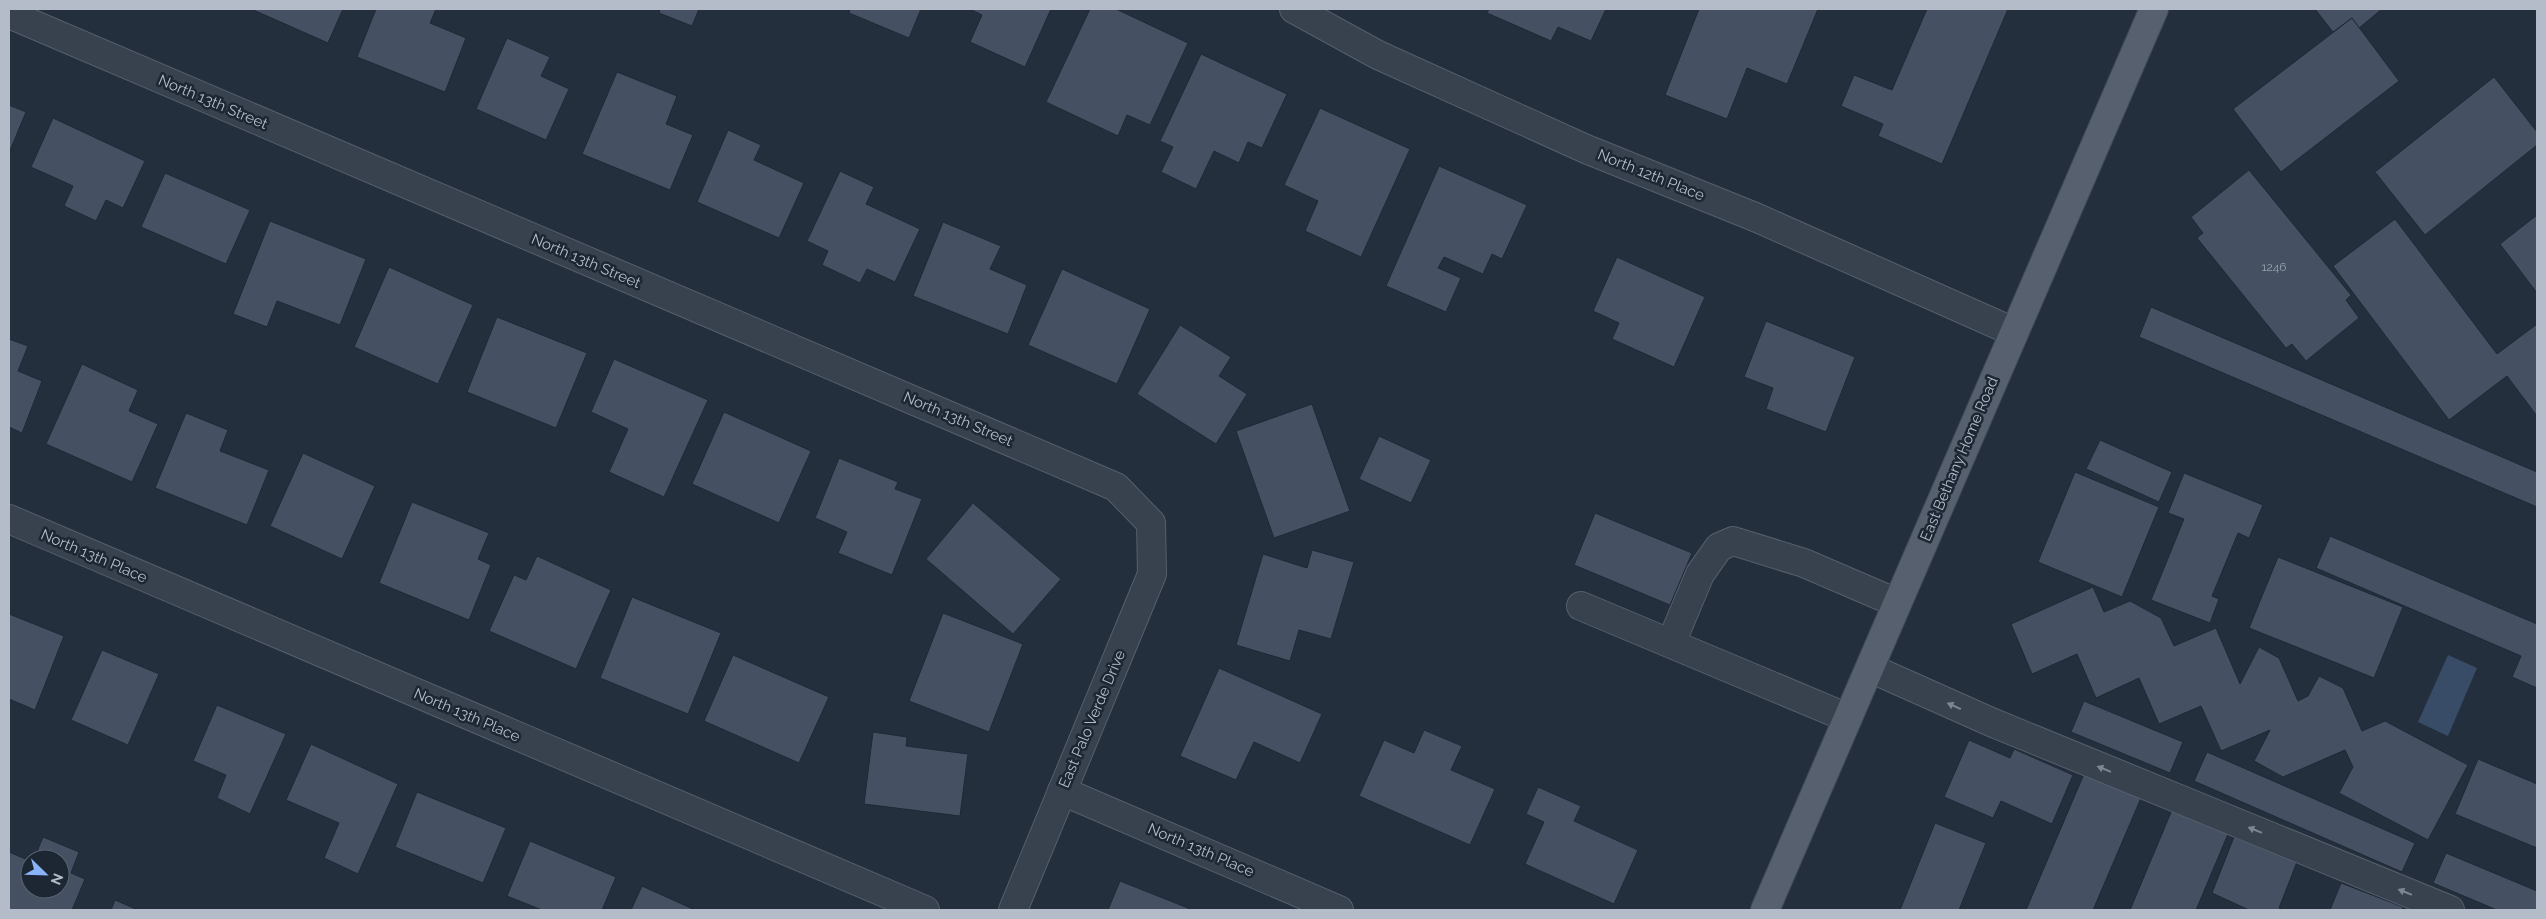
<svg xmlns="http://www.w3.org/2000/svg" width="2546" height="919" font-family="Raleway,sans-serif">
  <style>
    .water { fill: #394c67 }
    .building { fill: #455162; stroke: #1f2835 }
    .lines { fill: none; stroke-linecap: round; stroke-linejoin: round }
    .minor-casing { stroke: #565f6c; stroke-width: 30 }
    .major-casing { stroke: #414a57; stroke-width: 30 }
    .minor { stroke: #38414e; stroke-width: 28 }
    .major { stroke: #56606e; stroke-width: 28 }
    .oneway { fill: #7c8592 }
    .labels { text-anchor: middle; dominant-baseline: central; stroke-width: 5; stroke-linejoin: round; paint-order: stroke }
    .number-label { font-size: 12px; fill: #98a1af }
    .street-label { font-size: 15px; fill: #b4bcc9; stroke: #1d2633 }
  </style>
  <rect width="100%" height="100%" fill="#242f3e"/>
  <polygon class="water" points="2448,655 2477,668 2448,736 2418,722"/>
  <g class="building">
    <polygon points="251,9 343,9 328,43"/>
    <polygon points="376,9 436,9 430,23 466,38 445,92 357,57"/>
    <polygon points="660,9 699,9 692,26 659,13"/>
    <polygon points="850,9 921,9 909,38 849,13"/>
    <polygon points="970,9 1051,9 1025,67 970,42 982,15"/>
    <polygon points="1090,9 1116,9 1188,43 1150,125 1127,115 1118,136 1046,102"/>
    <polygon points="1489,9 1606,9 1591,41 1558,27 1551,41 1487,13"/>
    <polygon points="1699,9 1818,9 1787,84 1747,68 1727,119 1665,95"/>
    <polygon points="1927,9 2008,9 1942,164 1878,136 1883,124 1841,106 1854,75 1892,90"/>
    <polygon points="2315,9 2382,9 2359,28 2352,18 2333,32"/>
    <polygon points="2352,18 2399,81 2281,172 2233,109"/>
    <polygon points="507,38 550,57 541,76 569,89 546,140 476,109"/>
    <polygon points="1201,54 1287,94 1262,148 1248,142 1239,163 1214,151 1196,189 1161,172 1173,147 1160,141"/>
    <polygon points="617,72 677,96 666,124 693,135 670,190 582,154"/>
    <polygon points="2494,77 2537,132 2537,145 2425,235 2375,172"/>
    <polygon points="9,105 26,112 9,153"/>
    <polygon points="1320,108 1410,149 1361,257 1305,231 1318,201 1284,185"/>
    <polygon points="53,118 145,161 123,208 106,200 96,221 64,206 73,186 31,167"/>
    <polygon points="728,130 761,145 754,160 804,183 779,238 697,202"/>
    <polygon points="1439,166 1527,205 1502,259 1492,254 1483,274 1444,257 1438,268 1461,278 1446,312 1386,286"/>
    <polygon points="2249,170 2351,295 2346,300 2359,318 2306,361 2292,344 2286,348 2197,238 2203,233 2191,217"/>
    <polygon points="840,171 874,187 866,204 920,229 895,282 867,269 860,283 822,265 828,251 807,241"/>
    <polygon points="165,173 250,210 226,264 141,227"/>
    <polygon points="2537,215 2537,293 2500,244"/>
    <polygon points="2395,219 2497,354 2537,324 2537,416 2507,376 2449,420 2333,266"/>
    <polygon points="270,221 366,259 340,325 277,301 267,327 233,314"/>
    <polygon points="943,222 1001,246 990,269 1027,285 1008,334 913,296"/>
    <polygon points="1617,257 1705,297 1674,367 1612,339 1619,323 1593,311"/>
    <polygon points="389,267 473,305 438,384 354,347"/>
    <polygon points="1062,269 1150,309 1117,384 1028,345"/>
    <polygon points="2151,307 2537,472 2537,507 2139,337"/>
    <polygon points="497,317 587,353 556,428 467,392"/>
    <polygon points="1766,321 1855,357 1826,432 1766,409 1773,388 1744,377"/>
    <polygon points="1180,325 1231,357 1219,376 1247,394 1216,444 1137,394"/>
    <polygon points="9,339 28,346 18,371 42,381 22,433 9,427"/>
    <polygon points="614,359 708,400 664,497 609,472 628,429 591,412"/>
    <polygon points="82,364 138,390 129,411 158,424 132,482 46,444"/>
    <polygon points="1312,404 1350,511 1274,538 1236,431"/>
    <polygon points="724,412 811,451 779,523 692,484"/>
    <polygon points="186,413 228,430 220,451 269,470 247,525 155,488"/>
    <polygon points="1379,436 1431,460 1411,503 1359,479"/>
    <polygon points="2100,440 2172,472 2159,502 2086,469"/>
    <polygon points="303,453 375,486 342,559 270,526"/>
    <polygon points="839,458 898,482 895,489 922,499 892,575 838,553 847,532 815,518"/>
    <polygon points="2075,472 2159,507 2122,597 2038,562"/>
    <polygon points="2184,473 2263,505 2249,538 2238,533 2212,596 2219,599 2210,623 2151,600 2184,519 2168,513"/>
    <polygon points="412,502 489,533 478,559 491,565 469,620 379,583"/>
    <polygon points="973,503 1061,579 1013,634 926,559"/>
    <polygon points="1595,513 1692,553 1670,605 1574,565"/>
    <polygon points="2330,536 2537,624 2537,688 2512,677 2521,656 2316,568"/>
    <polygon points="1312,550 1354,562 1331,639 1299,630 1290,661 1236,645 1263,554 1307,568"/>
    <polygon points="537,556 611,590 576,669 489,631 514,575 526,580"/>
    <polygon points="2278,557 2403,607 2374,678 2249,628"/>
    <polygon points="2093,587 2104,612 2130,601 2161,618 2174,646 2216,628 2240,684 2259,647 2279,658 2298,701 2308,696 2319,676 2343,688 2362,731 2385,721 2468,765 2428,840 2339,793 2353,767 2345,750 2283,777 2254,761 2270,730 2221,751 2201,706 2159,724 2139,678 2096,698 2077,654 2032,674 2011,624"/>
    <polygon points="632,597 721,633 688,714 600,678"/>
    <polygon points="943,613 1023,644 989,732 909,701"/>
    <polygon points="9,614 64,636 35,710 9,699"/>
    <polygon points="102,650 159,674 128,745 71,720"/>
    <polygon points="733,655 829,697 799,763 704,721"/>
    <polygon points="1219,668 1322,714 1300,763 1254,742 1236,780 1180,756"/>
    <polygon points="2084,701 2183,742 2170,773 2071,732"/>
    <polygon points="217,705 286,734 250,814 217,798 226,775 193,761"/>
    <polygon points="1424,730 1462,746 1451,770 1495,789 1470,845 1359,796 1384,740 1414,753"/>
    <polygon points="873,732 907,737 906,746 968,754 960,816 864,804"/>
    <polygon points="1969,740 2010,758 2014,749 2073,775 2052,824 2001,801 1993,818 1944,797"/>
    <polygon points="311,744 398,784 358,874 324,858 339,823 286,800"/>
    <polygon points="2207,752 2415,843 2402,872 2194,781"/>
    <polygon points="2478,759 2537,784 2537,848 2455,814"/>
    <polygon points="2084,774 2141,798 2093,910 2026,910"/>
    <polygon points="1538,787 1581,806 1574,821 1638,850 1614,904 1525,864 1544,822 1526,814"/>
    <polygon points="417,792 506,828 483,883 395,847"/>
    <polygon points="2172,810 2228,834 2196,910 2130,910"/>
    <polygon points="1935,823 1986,843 1959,910 1900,910"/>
    <polygon points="43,837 79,852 71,873 85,879 72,910 9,910 9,852 30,861 30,889 60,889 60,859 34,859"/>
    <polygon points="2234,837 2297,862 2279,908 2284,910 2249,910 2212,893"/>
    <polygon points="530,841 616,877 602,910 542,910 507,896"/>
    <polygon points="2446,853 2537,891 2537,910 2497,910 2433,883"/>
    <polygon points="1120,881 1193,910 1108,910"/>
    <polygon points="2341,883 2403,907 2402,910 2330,910"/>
    <polygon points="642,886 695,910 631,910"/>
    <polygon points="115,900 138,910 111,910"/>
  </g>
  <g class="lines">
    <defs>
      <g id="minor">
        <polyline points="1294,9 1378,55 1586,149 1755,217 2014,332"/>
        <polyline points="9,14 1116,487 1151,523 1152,574 1013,910"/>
        <polyline points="9,519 925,910"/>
        <polyline points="1581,606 1848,718"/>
        <polyline points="1671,643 1700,574 1719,547 1733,541 1804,563 1897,603"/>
        <polyline points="1870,668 1991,722 2450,910"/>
        <polyline points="1062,791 1339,910"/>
      </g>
      <polyline id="major" points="1765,910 2154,9"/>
    </defs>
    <use href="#minor" class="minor-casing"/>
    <use href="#major" class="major-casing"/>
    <use href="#minor" class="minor"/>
    <use href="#major" class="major"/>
  </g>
  <defs><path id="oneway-solid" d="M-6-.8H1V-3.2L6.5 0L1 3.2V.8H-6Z" transform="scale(1.25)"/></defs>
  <g class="oneway">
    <use href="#oneway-solid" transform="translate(1954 706) rotate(-156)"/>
    <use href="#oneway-solid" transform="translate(2104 769) rotate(-158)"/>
    <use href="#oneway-solid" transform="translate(2255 830) rotate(-158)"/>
    <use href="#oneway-solid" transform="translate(2405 892) rotate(-158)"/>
  </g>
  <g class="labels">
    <g class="number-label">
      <text x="2274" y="267">1246</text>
    </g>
    <g class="street-label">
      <text transform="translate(213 102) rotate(23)">North 13th Street</text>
      <text transform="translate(1651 175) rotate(22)">North 12th Place</text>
      <text transform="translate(586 261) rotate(23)">North 13th Street</text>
      <text transform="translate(958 419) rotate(23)">North 13th Street</text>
      <text transform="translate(1959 459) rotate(-67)">East Bethany Home Road</text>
      <text transform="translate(94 556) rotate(23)">North 13th Place</text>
      <text transform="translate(467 715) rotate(23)">North 13th Place</text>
      <text transform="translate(1092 719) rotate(-67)">East Palo Verde Drive</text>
      <text transform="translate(1201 850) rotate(23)">North 13th Place</text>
    </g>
  </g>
  <rect width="2546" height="919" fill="none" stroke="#b4bcc9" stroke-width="20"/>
  <g transform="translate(45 874) rotate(113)"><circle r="24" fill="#1d2633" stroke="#59626f"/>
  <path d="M0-4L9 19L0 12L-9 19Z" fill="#8ab4f8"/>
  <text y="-8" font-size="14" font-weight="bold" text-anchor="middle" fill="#b4bcc9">N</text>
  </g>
</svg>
